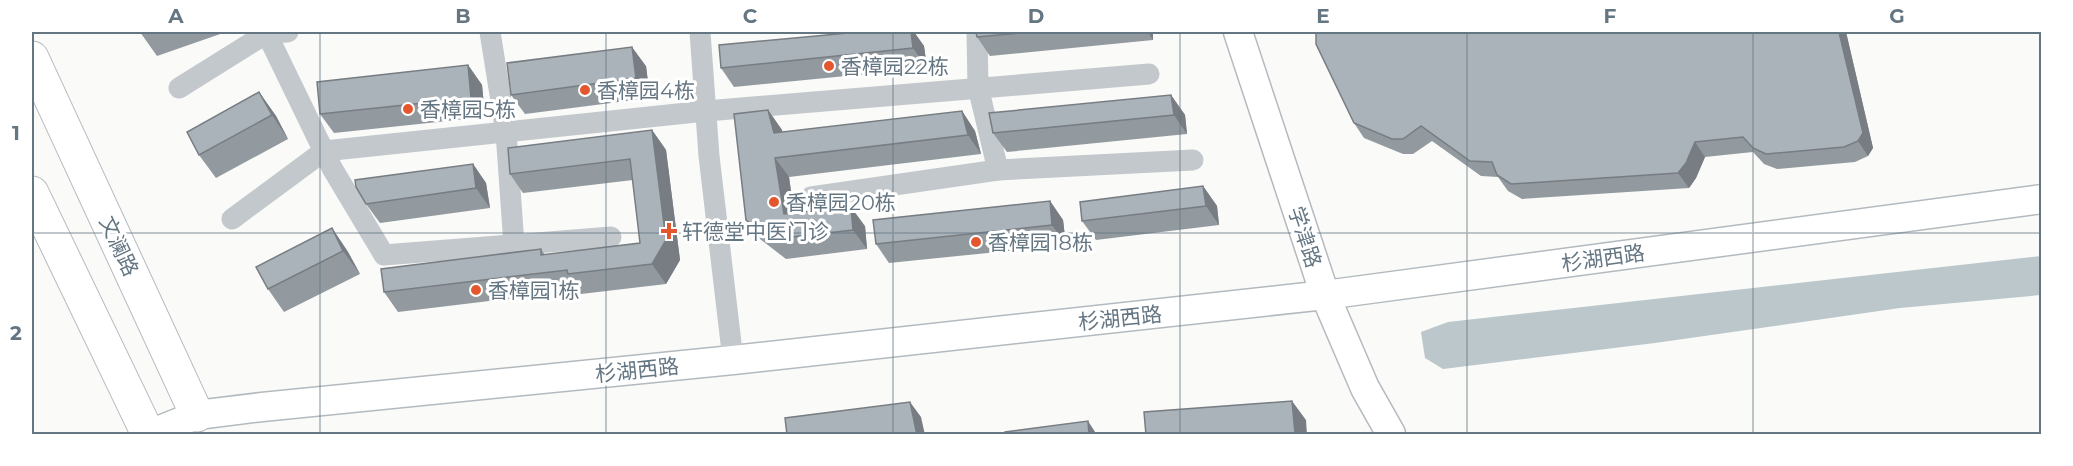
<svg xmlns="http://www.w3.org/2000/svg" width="2073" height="466" font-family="Montserrat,'Noto Sans SC',sans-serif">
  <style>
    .water { fill: #bbc7cb }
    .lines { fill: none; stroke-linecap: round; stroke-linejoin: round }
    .secondary-casing { stroke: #b3babf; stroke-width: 31 }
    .primary-casing { stroke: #b5babe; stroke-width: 35 }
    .street { stroke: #c3c8cc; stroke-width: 21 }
    .secondary { stroke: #fff; stroke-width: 28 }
    .primary { stroke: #fff; stroke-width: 33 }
    .wall { fill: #929a9f }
    .shaded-wall { fill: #777d82 }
    .building { fill: #aab3b9; stroke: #777d82; stroke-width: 1.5 }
    .grid { fill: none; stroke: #657683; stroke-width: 1.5; stroke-opacity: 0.55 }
    .poi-dot { fill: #e4572e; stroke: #fff; stroke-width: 2 }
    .labels { text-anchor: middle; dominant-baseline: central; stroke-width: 6; stroke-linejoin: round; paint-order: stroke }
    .poi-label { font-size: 21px; fill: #657683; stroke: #fff; text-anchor: start }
    .street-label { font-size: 21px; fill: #657683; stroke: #fff }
    .neatline { fill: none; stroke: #657683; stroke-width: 2 }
    .grid-label { font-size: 20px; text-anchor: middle; font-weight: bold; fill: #657683 }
  </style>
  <rect width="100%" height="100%" fill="#fafaf8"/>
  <polygon class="water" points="2041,256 2041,295 1900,308 1655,343 1443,369 1425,358 1421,332 1448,322"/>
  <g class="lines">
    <defs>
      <g id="secondary">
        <polyline points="1238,32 1325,295 1365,388 1391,434"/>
        <polyline points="150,434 197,415 262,407 733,360 1325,295 2042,199"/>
      </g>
      <g id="primary">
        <polyline points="32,58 197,415"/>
        <polyline points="32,193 148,434"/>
      </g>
    </defs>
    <use href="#secondary" class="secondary-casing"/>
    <use href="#primary" class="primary-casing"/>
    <g class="street">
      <polyline points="266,32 332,168 384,255 611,237"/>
      <polyline points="490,32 506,132 514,245"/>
      <polyline points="700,32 709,156 733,360"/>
      <polyline points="977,32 978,87 998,170"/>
      <polyline points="179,88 267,33 288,32"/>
      <polyline points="811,197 998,170 1193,160"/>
      <polyline points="232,219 324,151 706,111 1149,74"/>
    </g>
    <use href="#secondary" class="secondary"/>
    <use href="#primary" class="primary"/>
  </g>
  <g class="wall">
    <polygon points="140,32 226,32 157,56"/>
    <polygon points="859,32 914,32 924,46 927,68 734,87 721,68"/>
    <polygon points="976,32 1153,32 1153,40 990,56 977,37"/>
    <polygon points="1316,32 1846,32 1873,148 1868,156 1855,162 1777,169 1764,164 1753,152 1705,157 1696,178 1689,188 1522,199 1508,191 1498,177 1481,176 1432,141 1413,154 1403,154 1364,138 1354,123"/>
    <polygon points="468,65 482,85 485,117 334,133 320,114"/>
    <polygon points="646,66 650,98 525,114 511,95"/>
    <polygon points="259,92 276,116 288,139 216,178 199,155"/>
    <polygon points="1171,95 1185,115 1187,134 1007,152 993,133"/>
    <polygon points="768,110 782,130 782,132 962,111 975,131 981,154 789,177 794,213 865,226 867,249 786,259 760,239 746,220"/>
    <polygon points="652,130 666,150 680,260 666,284 581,294 579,290 398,312 384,292 541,249 545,255 640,243 633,180 523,193 510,174"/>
    <polygon points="473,164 486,183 490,208 380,223 366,204"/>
    <polygon points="1203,186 1217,206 1219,225 1096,240 1082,221"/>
    <polygon points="1050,201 1063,220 1066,245 889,263 876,244"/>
    <polygon points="332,228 348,252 360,274 284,312 268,289"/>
  </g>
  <g class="shaded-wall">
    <polygon points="911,32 914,32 924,46 927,68 913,48"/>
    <polygon points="1148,32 1153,32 1153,40"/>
    <polygon points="1839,32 1846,32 1873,148 1868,156 1858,141"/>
    <polygon points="632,47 646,66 650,98 636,78"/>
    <polygon points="468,65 482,85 485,117 471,98"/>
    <polygon points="259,92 276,116 288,139 272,115"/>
    <polygon points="1171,95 1185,115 1187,134 1174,115"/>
    <polygon points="768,110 782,130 787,152 774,133"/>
    <polygon points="962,111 975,131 981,154 968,135"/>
    <polygon points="652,130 666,150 680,260 666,284 652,264"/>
    <polygon points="1695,142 1705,157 1696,178 1689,188 1678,173"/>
    <polygon points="775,158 789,177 797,233 784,214"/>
    <polygon points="473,164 486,183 490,208 476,188"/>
    <polygon points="1203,186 1217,206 1219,225 1206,206"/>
    <polygon points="1050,201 1063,220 1066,245 1052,225"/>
    <polygon points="851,207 865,226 867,249 853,230"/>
    <polygon points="332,228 348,252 360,274 343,251"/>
    <polygon points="1292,401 1306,420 1307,435 1295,435 1295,433"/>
    <polygon points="910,402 921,417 925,435 917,435"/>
    <polygon points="1088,421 1097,435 1089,435"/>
  </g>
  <g class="building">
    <polygon points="859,32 911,32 913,48 721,68 719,45"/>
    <polygon points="976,32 1030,32 977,37"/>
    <polygon points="1316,32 1839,32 1863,133 1858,141 1844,147 1766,154 1753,148 1743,137 1695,142 1686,163 1678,173 1511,184 1497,175 1492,162 1470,161 1421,126 1403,139 1392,139 1354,123 1316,44"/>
    <polygon points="632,47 636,78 511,95 507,63"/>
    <polygon points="468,65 471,98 320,114 317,82"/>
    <polygon points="259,92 272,115 199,155 187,132"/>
    <polygon points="1171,95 1174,115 993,133 989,113"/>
    <polygon points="768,110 774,133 962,111 968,135 775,158 784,214 851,207 853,230 773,239 746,220 734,114"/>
    <polygon points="652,130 666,240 652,264 568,274 567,270 384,292 381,269 541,249 541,255 640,243 630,159 510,174 508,148"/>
    <polygon points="473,164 476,188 366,204 356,187 355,180"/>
    <polygon points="1203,186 1206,206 1082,221 1080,202"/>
    <polygon points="1050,201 1052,225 876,244 873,220"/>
    <polygon points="332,228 343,251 268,289 256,267"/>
    <polygon points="1292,401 1295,433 1281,435 1146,435 1144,412"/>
    <polygon points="910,402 917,435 787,435 785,418"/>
    <polygon points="1088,421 1089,435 1005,435 1005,432"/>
  </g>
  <path class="grid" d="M 320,32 L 320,434M 606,32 L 606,434M 893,32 L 893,434M 1180,32 L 1180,434M 1467,32 L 1467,434M 1753,32 L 1753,434M 32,233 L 2042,233"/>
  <g class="poi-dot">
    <circle cx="829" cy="66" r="6"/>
    <circle cx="585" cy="90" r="6"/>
    <circle cx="408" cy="109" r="6"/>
    <circle cx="774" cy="202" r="6"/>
    <path d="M666 222h6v6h6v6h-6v6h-6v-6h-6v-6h6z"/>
    <circle cx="976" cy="242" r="6"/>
    <circle cx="476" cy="290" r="6"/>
  </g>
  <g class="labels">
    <g class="poi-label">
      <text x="841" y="66">香樟园22栋</text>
      <text x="597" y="90">香樟园4栋</text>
      <text x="420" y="109">香樟园5栋</text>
      <text x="786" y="202">香樟园20栋</text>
      <text x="682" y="231">轩德堂中医门诊</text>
      <text x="988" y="242">香樟园18栋</text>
      <text x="488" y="290">香樟园1栋</text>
    </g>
    <g class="street-label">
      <text transform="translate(1305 237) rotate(72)">学津路</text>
      <text transform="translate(119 246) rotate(65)">文澜路</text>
      <text transform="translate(1603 258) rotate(-8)">杉湖西路</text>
      <text transform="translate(1120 318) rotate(-6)">杉湖西路</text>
      <text transform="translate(637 370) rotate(-6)">杉湖西路</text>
    </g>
  </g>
  <rect width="2073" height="466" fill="none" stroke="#ffffff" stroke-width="66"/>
  <rect x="33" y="33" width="2007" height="400" class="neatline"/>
  <g class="grid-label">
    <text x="176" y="23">A</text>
    <text x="463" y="23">B</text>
    <text x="750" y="23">C</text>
    <text x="1036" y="23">D</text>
    <text x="1323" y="23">E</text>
    <text x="1610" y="23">F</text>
    <text x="1897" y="23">G</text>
    <text x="16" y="140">1</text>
    <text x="16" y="340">2</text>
  </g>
</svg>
